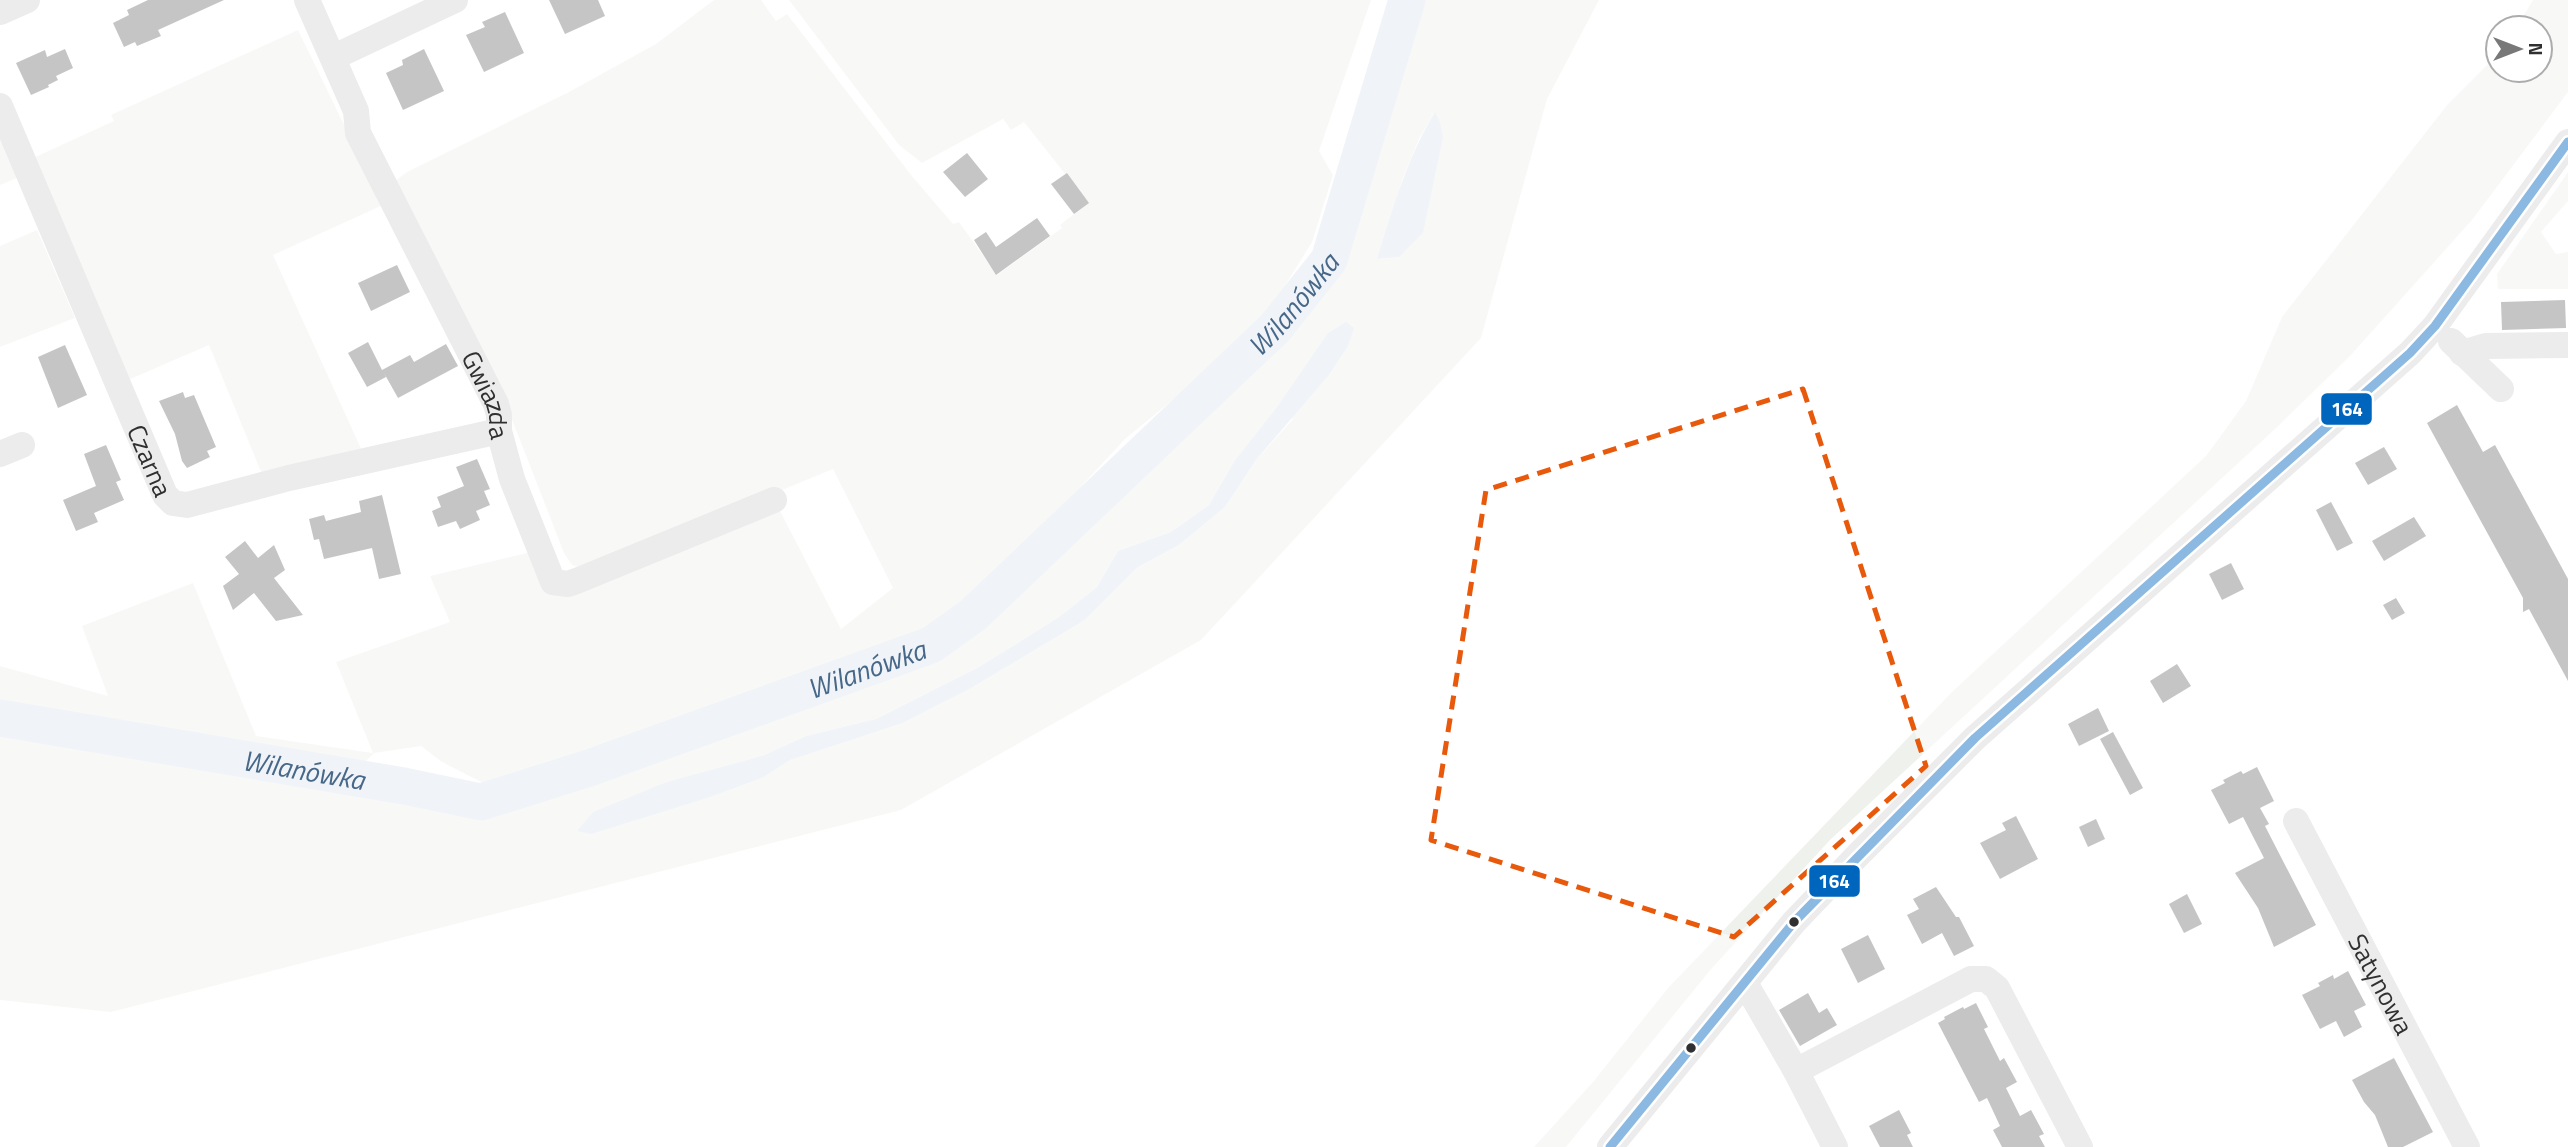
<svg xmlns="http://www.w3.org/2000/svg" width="2568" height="1147" font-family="'Titillium Web',sans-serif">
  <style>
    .green { fill: #eff2ec; fill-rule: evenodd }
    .water { fill: #dde6f0 }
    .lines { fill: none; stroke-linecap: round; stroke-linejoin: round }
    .river { stroke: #dde6f0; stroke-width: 37 }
    .building { fill: #7f7f7f }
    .minor { stroke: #d4d4d4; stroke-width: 26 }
    .bus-1-casing { stroke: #fff; stroke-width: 14 }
    .bus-1 { stroke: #0065bd; stroke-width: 9 }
    .marked { fill: none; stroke: #e8590c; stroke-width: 5; stroke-dasharray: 14 9; stroke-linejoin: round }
    .bus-dot { fill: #303030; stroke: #fff; stroke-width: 2.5 }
    .labels { text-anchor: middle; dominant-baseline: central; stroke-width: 7; stroke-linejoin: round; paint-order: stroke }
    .street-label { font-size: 26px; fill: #303030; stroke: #fff }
    .water-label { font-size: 28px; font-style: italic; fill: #476889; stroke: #fff }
    .line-badge { stroke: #fff; stroke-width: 2.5 }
    .badge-label { font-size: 19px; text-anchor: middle; font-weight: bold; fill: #fff }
  </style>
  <rect width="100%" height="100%" fill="#fff"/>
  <g class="green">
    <path d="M 714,0 L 761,0 L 776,21 L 787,14 L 911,175 L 953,224 L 959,222 L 997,275 L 1062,228 L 1060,225 L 1088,203 L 1024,122 L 1011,130 L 1003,119 L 922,163 L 899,145 L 789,0 L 1371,0 L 1319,151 L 1333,175 L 1312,242 L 1264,320 L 1209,370 L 1125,439 L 1040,531 L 930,632 L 857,662 L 751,693 L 624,746 L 532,771 L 511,783 L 493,788 L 442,762 L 421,746 L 374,753 L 363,764 L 333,768 L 240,752 L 237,769 L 483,810 L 552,792 L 940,656 L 1280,338 L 1320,284 L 1340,249 L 1417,0 L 1599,0 L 1547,99 L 1481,338 L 1201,640 L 901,810 L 111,1012 L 0,1000 L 0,728 L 85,744 L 90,720 L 0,701 L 0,666 L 108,696 L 82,626 L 193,583 L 256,736 L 373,753 L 336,662 L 450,622 L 430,576 L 535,551 L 551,592 L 779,509 L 841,629 L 893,588 L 833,469 L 588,570 L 572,565 L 564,553 L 511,417 L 391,184 L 407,172 L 569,92 L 656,44 ZM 1434,113 L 1399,257 L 1378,259 L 1403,178 L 1419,139 ZM 1277,407 L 1293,419 L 1256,460 L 1225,507 L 1179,545 L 1138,567 L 1085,620 L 973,687 L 790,760 L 764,777 L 762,756 L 806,736 L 876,719 L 979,667 L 1059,617 L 1097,587 L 1118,551 L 1171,532 L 1209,505 L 1235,460 Z"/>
    <polygon points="2533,0 2568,0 2568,92 2472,220 2350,356 2274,430 1830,840 1712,968 1566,1147 1534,1147 1593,1082 1668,988 1952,692 2206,456 2246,401 2282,317 2447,105 2498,54 2498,70 2540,70 2540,28 2516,28"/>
    <polygon points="298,30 383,205 273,255 363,453 264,479 209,345 128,380 31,159 114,121 111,115"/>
    <polygon points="0,122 22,176 0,185"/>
    <polygon points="2568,172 2568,201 2541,232 2556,254 2568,252 2568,289 2498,289 2497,274"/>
    <polygon points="37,230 75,318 0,347 0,246"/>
  </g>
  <g class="water">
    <path d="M 1435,112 L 1440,122 L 1443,137 L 1423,233 L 1399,257 L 1377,259 C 1393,208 1407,158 1435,112 Z"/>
    <polygon points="1346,322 1354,328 1348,346 1328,376 1256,460 1225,507 1179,545 1138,567 1085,620 973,687 902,723 790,760 764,777 707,798 591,834 577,831 593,812 667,782 762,756 806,736 876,719 979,667 1059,617 1097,587 1118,551 1171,532 1209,505 1235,460 1277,407 1328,333"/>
  </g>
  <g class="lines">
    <path class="river" id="s1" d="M 0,718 L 404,786 L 481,802 L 589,768 L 931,645 L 973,615 L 1275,328 L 1329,260 L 1407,0"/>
  </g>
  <g class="building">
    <polygon points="148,0 224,0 158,30 161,36 137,46 135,42 124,47 113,23 129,15 127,10"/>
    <polygon points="549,0 598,0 605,16 565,34"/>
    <polygon points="505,12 524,53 484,72 466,35 485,27 482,22"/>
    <polygon points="65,49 73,68 56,76 58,80 48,85 49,87 31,95 16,63 45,50 47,57"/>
    <polygon points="424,49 444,91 403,110 386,73 403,65 402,60"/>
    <polygon points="967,153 988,179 965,197 943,172"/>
    <polygon points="1067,173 1089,203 1074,214 1051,184"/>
    <polygon points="1037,218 1050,236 996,275 974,240 986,232 996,247"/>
    <polygon points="397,265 410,292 371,311 358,283"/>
    <polygon points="2565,300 2566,328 2502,330 2501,302"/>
    <polygon points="368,342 382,370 410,355 414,362 446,344 458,366 398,398 384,373 386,377 367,387 348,353"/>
    <polygon points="65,345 87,395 58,408 38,357"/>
    <polygon points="183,392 185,398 194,395 216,447 207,451 210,457 187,468 182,461 175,434 159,401"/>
    <polygon points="2457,405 2483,452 2495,445 2568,579 2568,681 2529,609 2523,612 2523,598 2427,423"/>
    <polygon points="106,445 121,480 116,482 124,500 94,513 98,522 76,531 63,500 96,486 84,454"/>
    <polygon points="2384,447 2397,469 2368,485 2355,463"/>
    <polygon points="477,459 490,489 484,491 490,505 476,511 480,520 460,529 456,521 438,527 432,511 441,507 437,497 464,486 456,467"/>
    <polygon points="382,495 401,574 379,579 372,548 324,559 319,539 314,540 309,519 324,515 326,521 361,512 359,501"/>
    <polygon points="2331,502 2353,543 2337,551 2316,510"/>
    <polygon points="2414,517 2426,536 2384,561 2372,541"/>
    <polygon points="245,541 258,558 274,545 285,570 274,578 303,615 276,621 254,593 233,610 223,586 239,574 225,557"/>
    <polygon points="2231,563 2244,589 2222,600 2209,574"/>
    <polygon points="2396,598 2405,613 2392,620 2383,605"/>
    <polygon points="2177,664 2191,686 2163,703 2150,681"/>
    <polygon points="2098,708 2109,731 2079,746 2068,724"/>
    <polygon points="2113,732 2143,788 2130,795 2100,739"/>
    <polygon points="2257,767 2274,801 2260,808 2269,824 2265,826 2316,925 2274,947 2258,908 2235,873 2264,858 2243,817 2229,824 2211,790 2225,783 2223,780 2241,771 2243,774"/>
    <polygon points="2016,816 2038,859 2000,879 1980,843 2006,830 2002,823"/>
    <polygon points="2096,819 2105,839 2088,847 2079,827"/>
    <polygon points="1936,887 1956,917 1959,917 1974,946 1954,956 1942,933 1922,944 1907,915 1919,909 1913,899"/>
    <polygon points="2187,894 2202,924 2184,933 2169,904"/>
    <polygon points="1868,935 1885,969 1858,983 1841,949"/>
    <polygon points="2348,971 2366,1005 2354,1011 2362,1027 2344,1037 2336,1021 2320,1029 2302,995 2320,986 2318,983 2333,975 2334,979"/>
    <polygon points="1808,993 1819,1013 1827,1008 1837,1025 1800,1046 1779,1010"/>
    <polygon points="1976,1003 1988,1027 1984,1029 2000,1061 2004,1058 2017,1082 2006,1088 2020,1116 2031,1110 2044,1134 2039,1136 2045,1147 2002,1147 1993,1130 2000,1126 1987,1098 1979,1102 1938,1023 1945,1019 1944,1017 1963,1007 1964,1009"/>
    <polygon points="2394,1058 2433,1132 2403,1147 2388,1147 2375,1115 2364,1102 2352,1080"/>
    <polygon points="1899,1110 1911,1133 1907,1135 1913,1147 1880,1147 1869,1126"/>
  </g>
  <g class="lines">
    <g class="minor">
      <path id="s2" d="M 307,0 L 356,111 L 358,133 L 496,404 L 499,415 L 499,431 L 512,479 L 553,582 L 568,584 L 579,580 L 774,500"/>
      <polyline points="0,12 27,0"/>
      <polyline points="334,57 455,0"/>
      <path id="s3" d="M 0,106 L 165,495 L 173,503 L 187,505 L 289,478 L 499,431"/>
      <polyline points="2451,341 2501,389"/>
      <polyline points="2462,353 2486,346 2568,345"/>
      <polyline points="0,454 22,445"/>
      <path id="s4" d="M 2296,821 L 2467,1147"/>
      <polyline points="1745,983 1796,1071 1835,1147"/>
      <polyline points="1796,1071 1971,979 1986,979 1997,988 2080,1147"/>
      <polyline points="1610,1147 1794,922 1857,856 1975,738 2410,353 2435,326 2568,142"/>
    </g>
    <defs>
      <polyline id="bus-1" points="1610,1147 1794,922 1975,738 2410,353 2435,326 2568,142"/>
    </defs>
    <use href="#bus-1" class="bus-1-casing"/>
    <use href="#bus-1" class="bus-1"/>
  </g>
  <path d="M0 0H2568V1147H0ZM 1803,389 L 1926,766 L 1734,937 L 1431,840 L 1486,490 Z" fill="#fff" fill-opacity=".55" fill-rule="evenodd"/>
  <path class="marked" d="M 1803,389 L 1926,766 L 1734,937 L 1431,840 L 1486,490 Z"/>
  <g class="bus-dot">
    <circle cx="1794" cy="922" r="6"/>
    <circle cx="1691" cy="1048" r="6"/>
  </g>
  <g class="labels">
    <g class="street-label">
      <text stroke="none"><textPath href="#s2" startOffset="436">Gwiazda</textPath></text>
      <text stroke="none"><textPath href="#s3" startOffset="385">Czarna</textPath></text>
      <text stroke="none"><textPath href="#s4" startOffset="184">Satynowa</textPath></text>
    </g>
    <g class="water-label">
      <text stroke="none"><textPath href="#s1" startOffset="1463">Wilanówka</textPath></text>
      <text stroke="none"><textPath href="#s1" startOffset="896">Wilanówka</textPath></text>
      <text stroke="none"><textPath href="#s1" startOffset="308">Wilanówka</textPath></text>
    </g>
  </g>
  <g class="line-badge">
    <rect x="2320" y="392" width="53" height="34" rx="7" fill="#0065bd"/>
    <rect x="1808" y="864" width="53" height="34" rx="7" fill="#0065bd"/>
  </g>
  <g class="badge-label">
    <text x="2347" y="416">164</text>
    <text x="1834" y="888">164</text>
  </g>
  <g transform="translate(2519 49) rotate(90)"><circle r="33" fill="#ffffff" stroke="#acacac" stroke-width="2"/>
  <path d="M0-5L12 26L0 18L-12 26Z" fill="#787878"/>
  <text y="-10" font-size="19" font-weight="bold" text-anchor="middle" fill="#303030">N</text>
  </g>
</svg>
